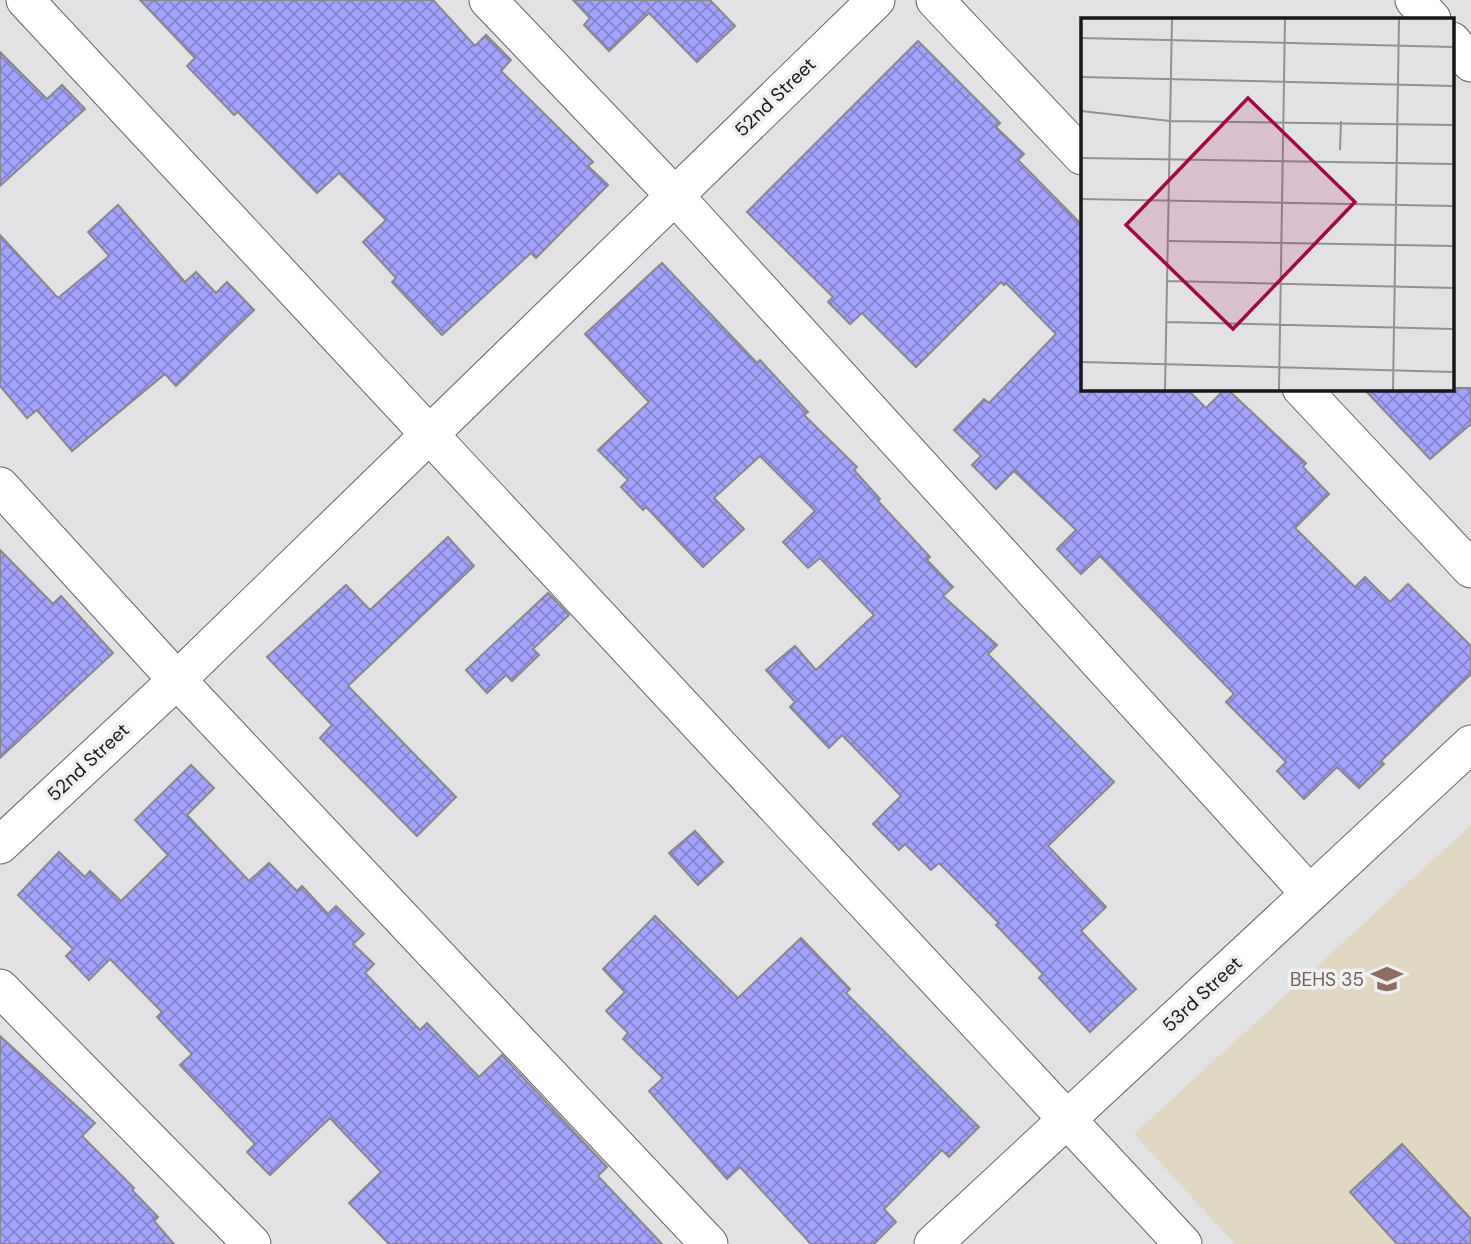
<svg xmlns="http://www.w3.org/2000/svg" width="1471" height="1244" font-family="'DM Sans',sans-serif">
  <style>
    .education { fill: #e1d8c3 }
    .building { fill: url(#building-cross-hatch); stroke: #88888b; stroke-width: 2 }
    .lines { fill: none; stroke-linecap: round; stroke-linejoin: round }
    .minor-casing { stroke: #636466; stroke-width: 39 }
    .minor { stroke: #fff; stroke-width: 37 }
    .labels { text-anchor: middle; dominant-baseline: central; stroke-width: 7; stroke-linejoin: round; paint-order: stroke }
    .street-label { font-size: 19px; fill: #171718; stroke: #eff0f2 }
    .education-label { font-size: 19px; fill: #785e54; stroke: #eff0f2; text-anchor: end }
    .inset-road { fill: none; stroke: #919193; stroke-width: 2 }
    .view { fill: #a30840; fill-opacity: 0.15; stroke: #a30840; stroke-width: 3.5 }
    .inset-edge { fill: none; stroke: #171718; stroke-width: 3.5 }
  </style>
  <defs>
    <pattern id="building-cross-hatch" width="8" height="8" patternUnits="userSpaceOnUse" patternTransform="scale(1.75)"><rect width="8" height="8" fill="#a3a2fd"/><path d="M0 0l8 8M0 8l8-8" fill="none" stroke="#8483cc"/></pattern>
  </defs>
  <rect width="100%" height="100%" fill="#e2e2e5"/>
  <polygon class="education" points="1471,825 1471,1244 1235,1244 1134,1134"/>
  <g class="building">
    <polygon points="140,0 433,0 475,46 486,35 511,60 501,71 593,162 588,166 608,185 536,258 531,253 442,335 392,282 396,278 363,242 386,220 339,173 317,193 238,112 234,115 187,66 195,58"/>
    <polygon points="573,0 710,0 735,26 697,62 649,13 609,51 584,25 590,18"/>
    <polygon points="918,41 1000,123 996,127 1024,154 1018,160 1082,225 1082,388 1186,388 1206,408 1226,388 1306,463 1303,467 1329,494 1295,528 1355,587 1365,577 1390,602 1408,584 1471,646 1471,674 1381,761 1384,764 1359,788 1337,767 1304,799 1277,771 1286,762 1226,702 1234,694 1100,556 1081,574 1057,549 1076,530 1014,471 996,489 972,465 981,456 954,430 984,399 989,403 1056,334 1006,283 1004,285 1001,282 916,367 862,313 850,324 828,302 833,297 747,212"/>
    <polygon points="0,52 47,99 62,85 85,109 0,186"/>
    <polygon points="118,205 185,282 196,272 216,293 227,282 254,310 176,386 165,374 72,451 37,410 27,418 0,386 0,235 58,298 109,256 88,232"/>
    <polygon points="662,263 757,363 760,360 808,412 804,415 857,467 854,470 880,499 878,501 930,557 927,560 953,587 943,596 997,645 988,654 1114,782 1048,846 1106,907 1081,931 1136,989 1090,1032 1039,978 1043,974 996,925 999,923 939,863 931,870 905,844 899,850 873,824 901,796 842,735 829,748 790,707 795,702 766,670 795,646 816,670 874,615 820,558 808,568 783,542 815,511 760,456 714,498 744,529 703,567 646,507 643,510 621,487 628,480 598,450 649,402 585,334"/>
    <polygon points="1363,388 1471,388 1471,424 1430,459"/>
    <polygon points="448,537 474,566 348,686 456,797 417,836 320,738 332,725 267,657 346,585 370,610"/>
    <polygon points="0,550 53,604 61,596 113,653 0,758"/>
    <polygon points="548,593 569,615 533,649 539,655 512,681 506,675 487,693 466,670"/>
    <polygon points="191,765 214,788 187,815 249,881 269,863 297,891 302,886 328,914 336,906 364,934 353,944 374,964 365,973 420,1030 427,1023 479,1077 502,1055 607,1167 598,1176 662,1244 389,1244 349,1203 381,1172 330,1118 270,1175 247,1152 255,1144 180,1065 192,1054 157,1017 162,1012 110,959 89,980 66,956 73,949 18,895 59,852 85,877 90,871 121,901 168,855 135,820"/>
    <polygon points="695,831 723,862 698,885 669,853"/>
    <polygon points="655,916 738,998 801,938 850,989 846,993 979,1127 949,1157 942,1150 884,1209 896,1222 874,1244 811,1244 740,1167 727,1179 649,1091 663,1078 623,1039 628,1033 606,1011 625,992 603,969"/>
    <polygon points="0,1036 95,1123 82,1136 134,1188 132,1190 158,1217 154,1221 174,1244 0,1244"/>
    <polygon points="1402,1144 1471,1219 1471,1244 1397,1244 1350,1192"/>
  </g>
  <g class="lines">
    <defs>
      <g id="minor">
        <polyline points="25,0 1183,1244"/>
        <polyline points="488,0 674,195 1309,893"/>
        <polyline points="935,0 1082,156"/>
        <polyline points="1414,0 1432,19"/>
        <polyline points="1452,41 1471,63"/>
        <polyline points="1301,388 1471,569"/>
        <polyline points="0,486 177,680 709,1244"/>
        <polyline points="0,845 177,680 876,0"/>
        <polyline points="0,988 252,1244"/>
        <polyline points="933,1244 1471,744"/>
      </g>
    </defs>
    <use href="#minor" class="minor-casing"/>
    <use href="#minor" class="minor"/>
  </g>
  <defs>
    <symbol id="school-bare" viewBox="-9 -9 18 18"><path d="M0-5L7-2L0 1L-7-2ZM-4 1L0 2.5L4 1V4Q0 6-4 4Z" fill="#8d6e63" stroke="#eff0f2" stroke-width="2.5" paint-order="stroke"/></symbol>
  </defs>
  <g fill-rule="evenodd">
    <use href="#school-bare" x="1365" y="957" width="44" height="44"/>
  </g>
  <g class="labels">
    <g class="street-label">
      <text transform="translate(775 97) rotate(-44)">52nd Street</text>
      <text transform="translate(88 762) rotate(-43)">52nd Street</text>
      <text transform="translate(1202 994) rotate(-43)">53rd Street</text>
    </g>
    <g class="education-label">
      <text x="1364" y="979">BEHS 35</text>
    </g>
  </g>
  <g transform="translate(1081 18)">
    <rect width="373" height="373" fill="#e2e2e5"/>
    <path class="inset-road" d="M 0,20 L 373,29M 0,59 L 373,68M 0,93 L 89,103 L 373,107M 259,132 L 260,103M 0,140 L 373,146M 0,181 L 373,188M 88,223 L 373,228M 87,263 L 373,270M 86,304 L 373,311M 0,344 L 373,354M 84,372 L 91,1M 198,372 L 204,1M 312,372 L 318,1"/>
    <path class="view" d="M 167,80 L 274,184 L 152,311 L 45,207 Z"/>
    <rect width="373" height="373" class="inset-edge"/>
  </g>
</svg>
